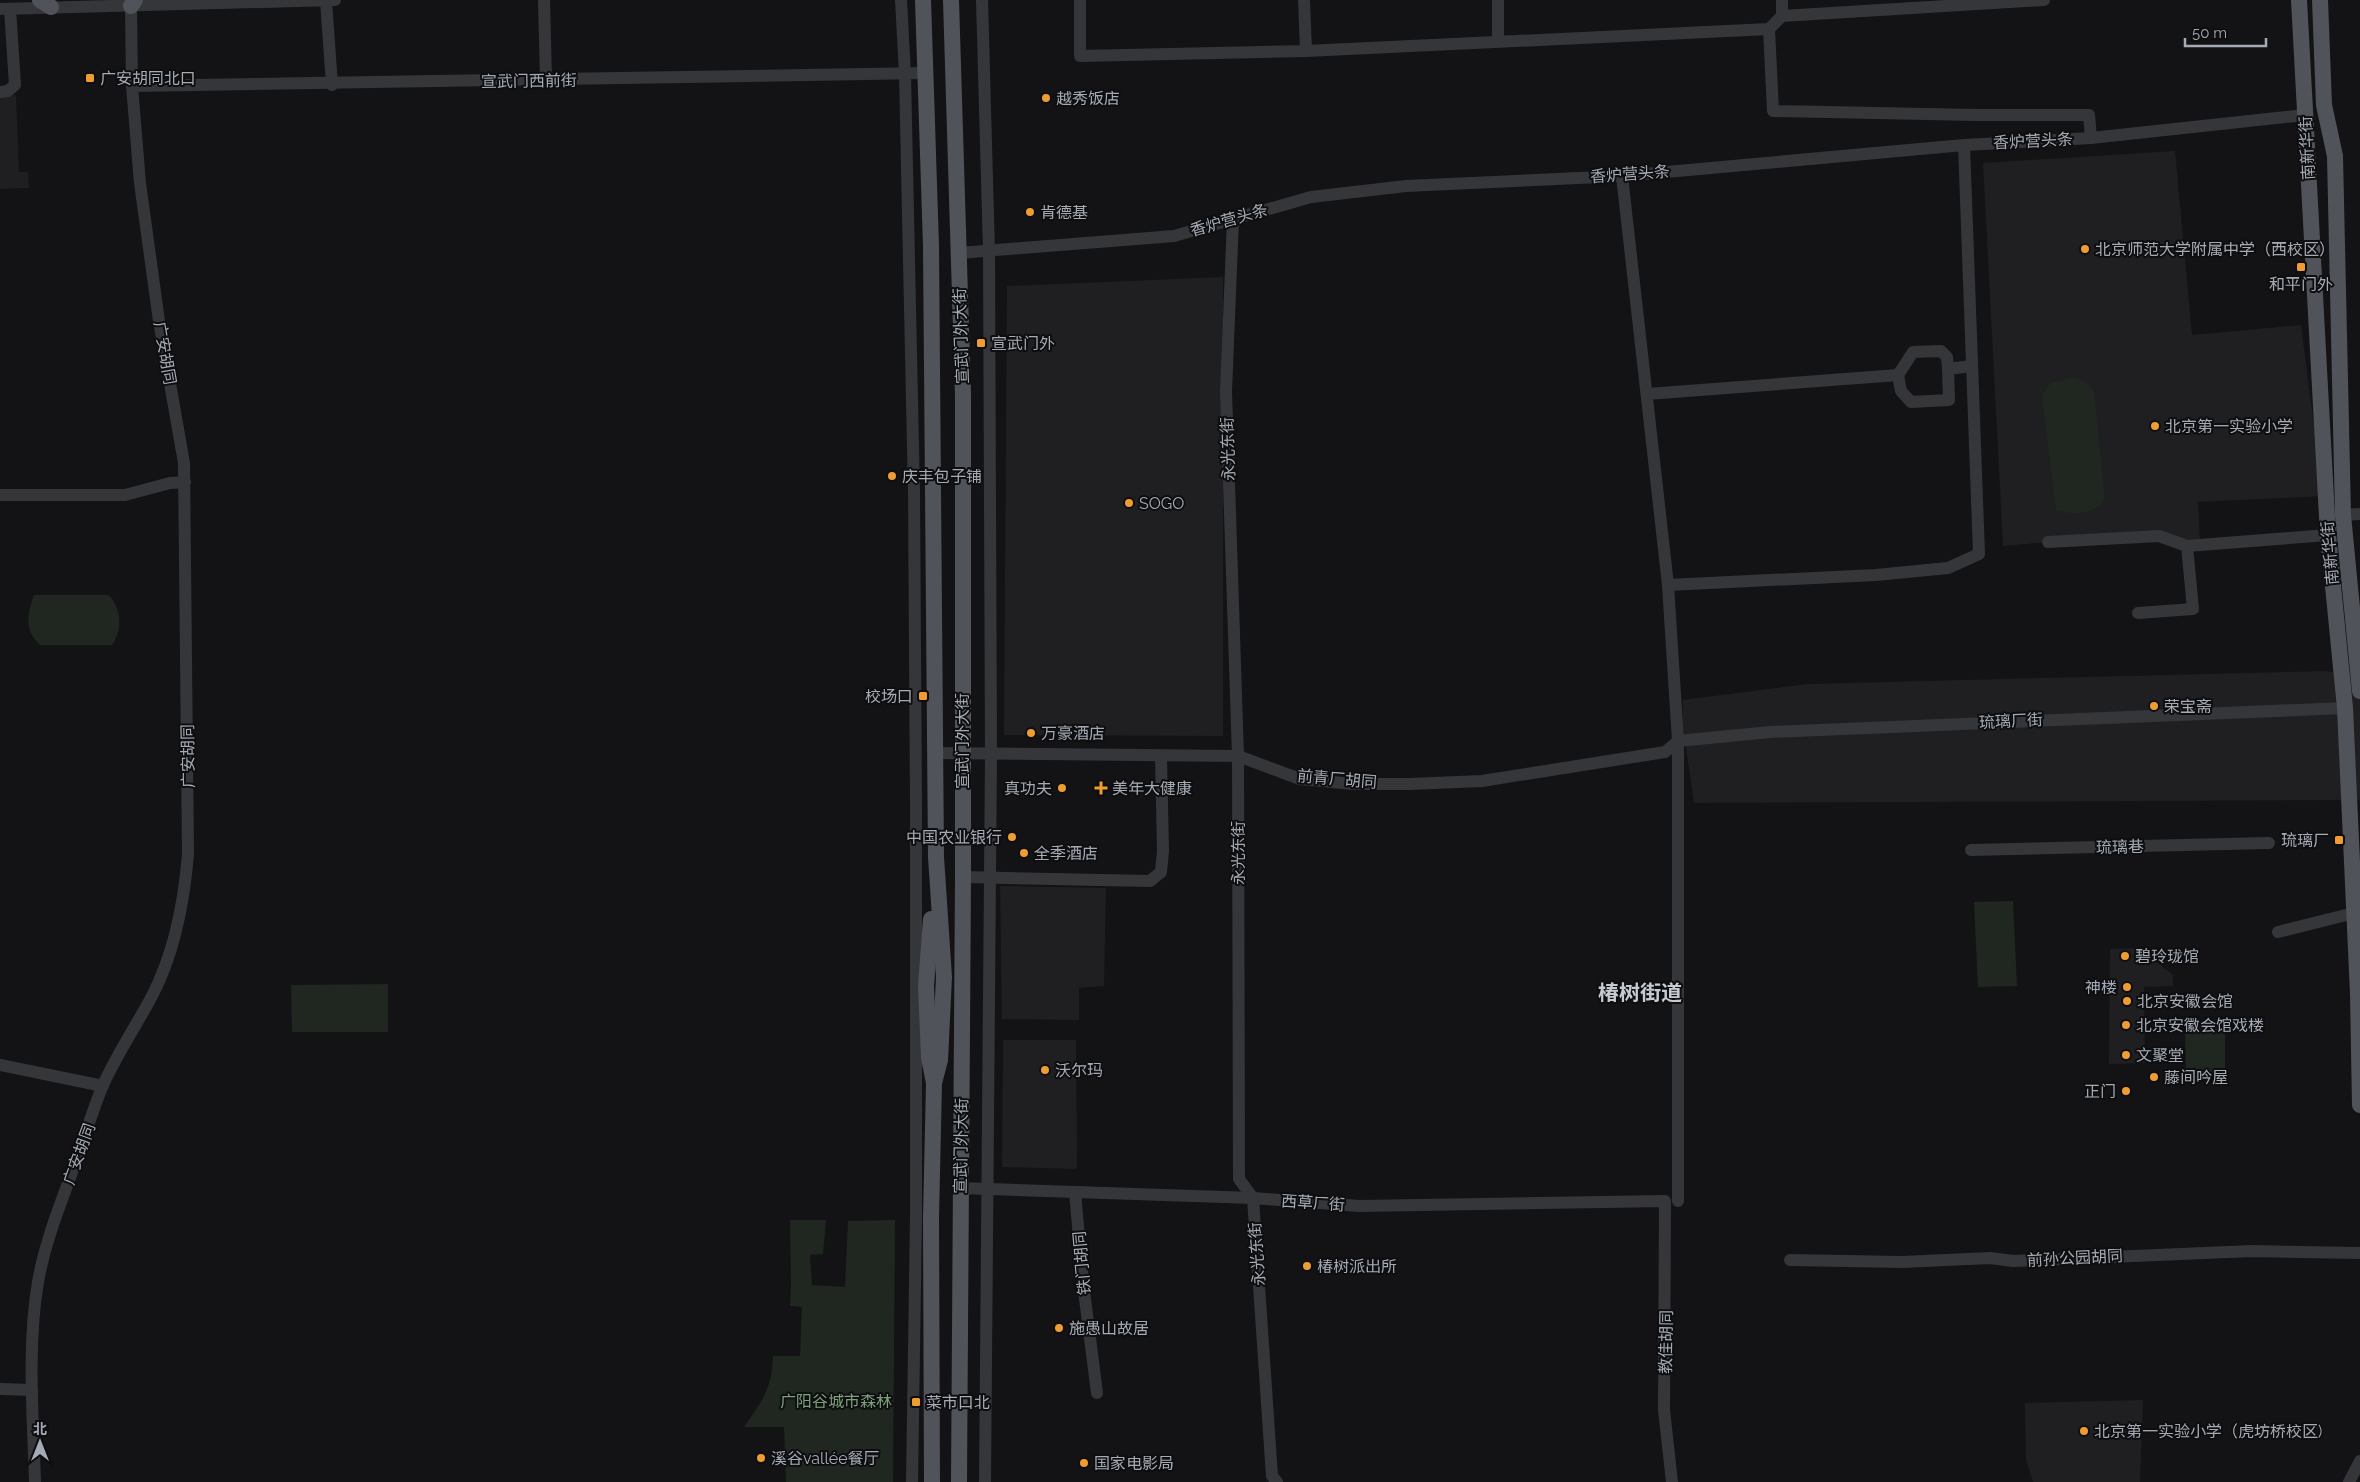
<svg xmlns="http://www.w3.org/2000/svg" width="2360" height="1482" font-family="Raleway,'Noto Sans SC',sans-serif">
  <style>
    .built { fill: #1f1f22 }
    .green { fill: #1f2720 }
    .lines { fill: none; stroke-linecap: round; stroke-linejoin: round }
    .minor { stroke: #34363a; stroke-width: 12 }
    .major { stroke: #505359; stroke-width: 16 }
    .poi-dot { fill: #ef9d31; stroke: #0e0e10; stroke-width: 2 }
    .labels { text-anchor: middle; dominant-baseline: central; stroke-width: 4; stroke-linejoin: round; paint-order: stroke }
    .poi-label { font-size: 16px; fill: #a5abb5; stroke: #0e0e10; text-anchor: start }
    .street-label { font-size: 16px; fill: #a5abb5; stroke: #0e0e10 }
    .park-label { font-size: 16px; fill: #7da07c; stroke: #0e0e10 }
    .district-label { font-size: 21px; font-weight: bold; fill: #c6cad1; stroke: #0e0e10 }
  </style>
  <rect width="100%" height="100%" fill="#131315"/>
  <g class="built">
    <polygon points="16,95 19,172 28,172 29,188 0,189 0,96"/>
    <polygon points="2175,151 2192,335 2301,325 2323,496 2198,502 2200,540 2184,541 2165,532 2003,546 1983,163"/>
    <polygon points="1223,277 1223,736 1004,735 1007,286"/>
    <polygon points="2323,671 2360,675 2360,800 1694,803 1683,727 1683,700 1808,684"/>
    <polygon points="1000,886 1106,888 1104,986 1079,988 1079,1020 1002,1019"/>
    <polygon points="2139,948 2173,975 2173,986 2144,987 2145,1063 2109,1064 2110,949"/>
    <polygon points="1003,1040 1076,1040 1077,1169 1002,1167"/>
    <polygon points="2143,1400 2140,1482 2033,1482 2026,1460 2025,1403"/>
  </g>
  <g class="green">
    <path d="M 2075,377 L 2088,384 L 2094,392 L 2105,499 C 2091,517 2076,514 2056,511 L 2042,395 L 2051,383 Z"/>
    <path d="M 34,595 L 109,595 C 121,609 123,629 112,645 L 40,645 C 24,630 27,614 34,595 Z"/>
    <polygon points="2013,901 2017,986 1978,987 1974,902"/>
    <polygon points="388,984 388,1032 292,1032 291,985"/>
    <polygon points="2225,1025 2225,1076 2186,1076 2185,1026"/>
    <path d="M 790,1220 L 826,1220 L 823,1254 L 810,1255 L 812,1285 L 845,1287 L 848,1221 L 895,1220 L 893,1482 L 786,1482 L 784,1427 L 744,1427 C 762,1401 772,1389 773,1356 L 800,1356 L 802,1307 L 790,1306 L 791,1285 Z"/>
  </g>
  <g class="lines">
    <g class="minor">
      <polyline points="544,0 546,80"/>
      <polyline points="901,0 905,74 914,493 916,805 916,1217 912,1482"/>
      <polyline points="982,0 989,251 991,754 985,1482"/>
      <polyline points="1080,0 1080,56 1306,51 1769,29 1782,16 2044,0"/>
      <polyline points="1304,0 1306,51"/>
      <polyline points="1782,0 1782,16"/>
      <polyline points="326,1 332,85"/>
      <polyline points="0,9 335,0"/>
      <polyline points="1769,29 1773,111 1975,115 2089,115 2091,138"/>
      <polyline points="1498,41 1498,0"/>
      <polyline points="132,86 925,73"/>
      <polyline points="0,92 8,91 15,85 10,9"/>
      <polyline points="1622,176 1668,585 1876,575 1948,568 1979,554 1964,145"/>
      <polyline points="1233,219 1226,392 1238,756 1239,1179 1253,1198 1272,1476 1277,1482"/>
      <polyline points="959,253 1174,236 1311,197 1406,186 1622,176 1964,145 2091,138 2305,115"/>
      <polyline points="1898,375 1901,391 1911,402 1949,400 1948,369"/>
      <polyline points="1647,394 1898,375 1913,352 1941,351 1947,357 1948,369 1971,366"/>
      <polyline points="0,495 125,495 170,483 185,482"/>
      <polyline points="2343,515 2360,514"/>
      <polyline points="2048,542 2159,536 2187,546 2193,609 2138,613"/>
      <polyline points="2187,546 2328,535"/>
      <polyline points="1668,585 1678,741 1678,1201"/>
      <polyline points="934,753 1238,756 1300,779 1353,784 1410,784 1482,781 1665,752 1678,741 1770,732 2345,708"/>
      <polyline points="1971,850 2269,843"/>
      <polyline points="963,877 1150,881 1161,872 1163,851 1161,756"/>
      <polyline points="2278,932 2354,913"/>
      <polyline points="0,1065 103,1086"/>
      <polyline points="960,1188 1253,1198 1359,1206 1665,1201 1664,1410 1672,1482"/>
      <polyline points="1075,1192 1083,1283 1097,1393"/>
      <polyline points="1790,1260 1902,1262 1990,1258 2013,1261 2252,1251 2360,1253"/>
      <polyline points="0,1389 32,1390"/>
      <path d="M 35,1482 C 33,1416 27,1347 38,1282 C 45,1242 60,1205 74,1167 C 84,1140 92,1111 103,1085 C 117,1054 136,1026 152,996 C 175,952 184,903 188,854 L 184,463 L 159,321 L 140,183 L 132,86 L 131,6"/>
      <polyline points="2349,1482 2360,1461"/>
    </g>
    <g class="major">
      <polyline points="40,0 51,7"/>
      <polyline points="923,0 931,246 936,857 944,977 940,1060 934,1083"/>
      <polyline points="951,0 963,394 963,877 959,1482"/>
      <polyline points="2299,0 2328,535 2345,708 2358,994 2360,1105"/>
      <polyline points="2320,0 2324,105 2335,156 2343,515 2360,691"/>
      <polyline points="131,6 135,0"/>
      <polyline points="931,919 926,986 929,1058 934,1083 931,1217 932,1482"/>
    </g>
  </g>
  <g class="poi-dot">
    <rect x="85" y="73" width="10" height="10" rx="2.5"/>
    <circle cx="1046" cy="98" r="5"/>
    <circle cx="1030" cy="212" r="5"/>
    <circle cx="2085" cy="249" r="5"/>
    <rect x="2296" y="262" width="10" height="10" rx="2.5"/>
    <rect x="976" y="338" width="10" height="10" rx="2.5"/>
    <circle cx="2155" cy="426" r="5"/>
    <circle cx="892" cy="476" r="5"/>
    <circle cx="1129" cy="503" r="5"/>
    <rect x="918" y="691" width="10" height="10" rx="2.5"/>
    <circle cx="2154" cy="706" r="5"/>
    <circle cx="1031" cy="733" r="5"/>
    <circle cx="1062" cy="788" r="5"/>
    <path d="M1098.5 780.5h5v5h5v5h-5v5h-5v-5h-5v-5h5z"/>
    <circle cx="1012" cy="837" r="5"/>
    <rect x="2334" y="835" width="10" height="10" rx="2.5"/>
    <circle cx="1024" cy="853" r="5"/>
    <circle cx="2125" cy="956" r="5"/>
    <circle cx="2127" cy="987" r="5"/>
    <circle cx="2127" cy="1001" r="5"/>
    <circle cx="2126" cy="1025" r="5"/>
    <circle cx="2126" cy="1055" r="5"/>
    <circle cx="1045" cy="1070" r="5"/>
    <circle cx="2154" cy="1077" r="5"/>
    <circle cx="2126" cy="1091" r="5"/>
    <circle cx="1307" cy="1266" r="5"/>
    <circle cx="1059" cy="1328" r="5"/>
    <rect x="911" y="1397" width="10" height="10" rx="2.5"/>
    <circle cx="2084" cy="1431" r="5"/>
    <circle cx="761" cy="1458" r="5"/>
    <circle cx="1084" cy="1463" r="5"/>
  </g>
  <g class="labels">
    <g class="poi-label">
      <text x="100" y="78">广安胡同北口</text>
      <text x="1056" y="98">越秀饭店</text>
      <text x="1040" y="212">肯德基</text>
      <text x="2095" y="249">北京师范大学附属中学（西校区）</text>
      <text x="2301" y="284" text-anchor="middle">和平门外</text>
      <text x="991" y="343">宣武门外</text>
      <text x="2165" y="426">北京第一实验小学</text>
      <text x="902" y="476">庆丰包子铺</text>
      <text x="1139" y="503">SOGO</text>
      <text x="913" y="696" text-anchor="end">校场口</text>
      <text x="2164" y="706">荣宝斋</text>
      <text x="1041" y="733">万豪酒店</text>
      <text x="1052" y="788" text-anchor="end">真功夫</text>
      <text x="1112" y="788">美年大健康</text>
      <text x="1002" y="837" text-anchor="end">中国农业银行</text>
      <text x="2329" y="840" text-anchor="end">琉璃厂</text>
      <text x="1034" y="853">全季酒店</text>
      <text x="2135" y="956">碧玲珑馆</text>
      <text x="2117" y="987" text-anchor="end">神楼</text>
      <text x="2137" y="1001">北京安徽会馆</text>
      <text x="2136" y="1025">北京安徽会馆戏楼</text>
      <text x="2136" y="1055">文聚堂</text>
      <text x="1055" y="1070">沃尔玛</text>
      <text x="2164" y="1077">藤间吟屋</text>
      <text x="2116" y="1091" text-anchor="end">正门</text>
      <text x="1317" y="1266">椿树派出所</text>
      <text x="1069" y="1328">施愚山故居</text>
      <text x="926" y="1402">菜市口北</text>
      <text x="2094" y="1431">北京第一实验小学（虎坊桥校区)</text>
      <text x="771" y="1458">溪谷vallée餐厅</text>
      <text x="1094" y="1463">国家电影局</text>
    </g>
    <g class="street-label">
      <text transform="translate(529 81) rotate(-1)">宣武门西前街</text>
      <text transform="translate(2033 141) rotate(-3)">香炉营头条</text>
      <text transform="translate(2307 148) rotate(-93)">南新华街</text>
      <text transform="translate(1630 174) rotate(-4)">香炉营头条</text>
      <text transform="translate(1229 220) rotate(-16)">香炉营头条</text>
      <text transform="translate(961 336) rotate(-92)">宣武门外大街</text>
      <text transform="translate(165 353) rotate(80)">广安胡同</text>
      <text transform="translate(1228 449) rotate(-92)">永光东街</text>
      <text transform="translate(2330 553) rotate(-95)">南新华街</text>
      <text transform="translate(2011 721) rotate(-3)">琉璃厂街</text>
      <text transform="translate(962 741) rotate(-90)">宣武门外大街</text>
      <text transform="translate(188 756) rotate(-91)">广安胡同</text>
      <text transform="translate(1337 779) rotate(5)">前青厂胡同</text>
      <text transform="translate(2120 847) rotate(-1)">琉璃巷</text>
      <text transform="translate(1238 853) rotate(-90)">永光东街</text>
      <text transform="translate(961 1146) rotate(-89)">宣武门外大街</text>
      <text transform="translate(79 1154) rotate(-70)">广安胡同</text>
      <text transform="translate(1313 1203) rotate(4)">西草厂街</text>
      <text transform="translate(1257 1254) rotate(-94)">永光东街</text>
      <text transform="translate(2075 1258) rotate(-3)">前孙公园胡同</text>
      <text transform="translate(1082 1263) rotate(-95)">铁门胡同</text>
      <text transform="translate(1666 1342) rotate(-89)">教佳胡同</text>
    </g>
    <g class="park-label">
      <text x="836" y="1401">广阳谷城市森林</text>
    </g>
    <g class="district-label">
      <text x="1640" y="992">椿树街道</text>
    </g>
  </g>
  <g transform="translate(40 1442)" stroke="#0e0e10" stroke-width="4" paint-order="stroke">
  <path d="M0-4L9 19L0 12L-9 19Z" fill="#a5abb5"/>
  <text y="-8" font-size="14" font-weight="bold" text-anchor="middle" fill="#a5abb5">北</text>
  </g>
  <path d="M2185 38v8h81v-8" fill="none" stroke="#a5abb5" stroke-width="2.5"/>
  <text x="2192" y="38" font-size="15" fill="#a5abb5" stroke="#0e0e10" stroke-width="4" paint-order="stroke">50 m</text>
</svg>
